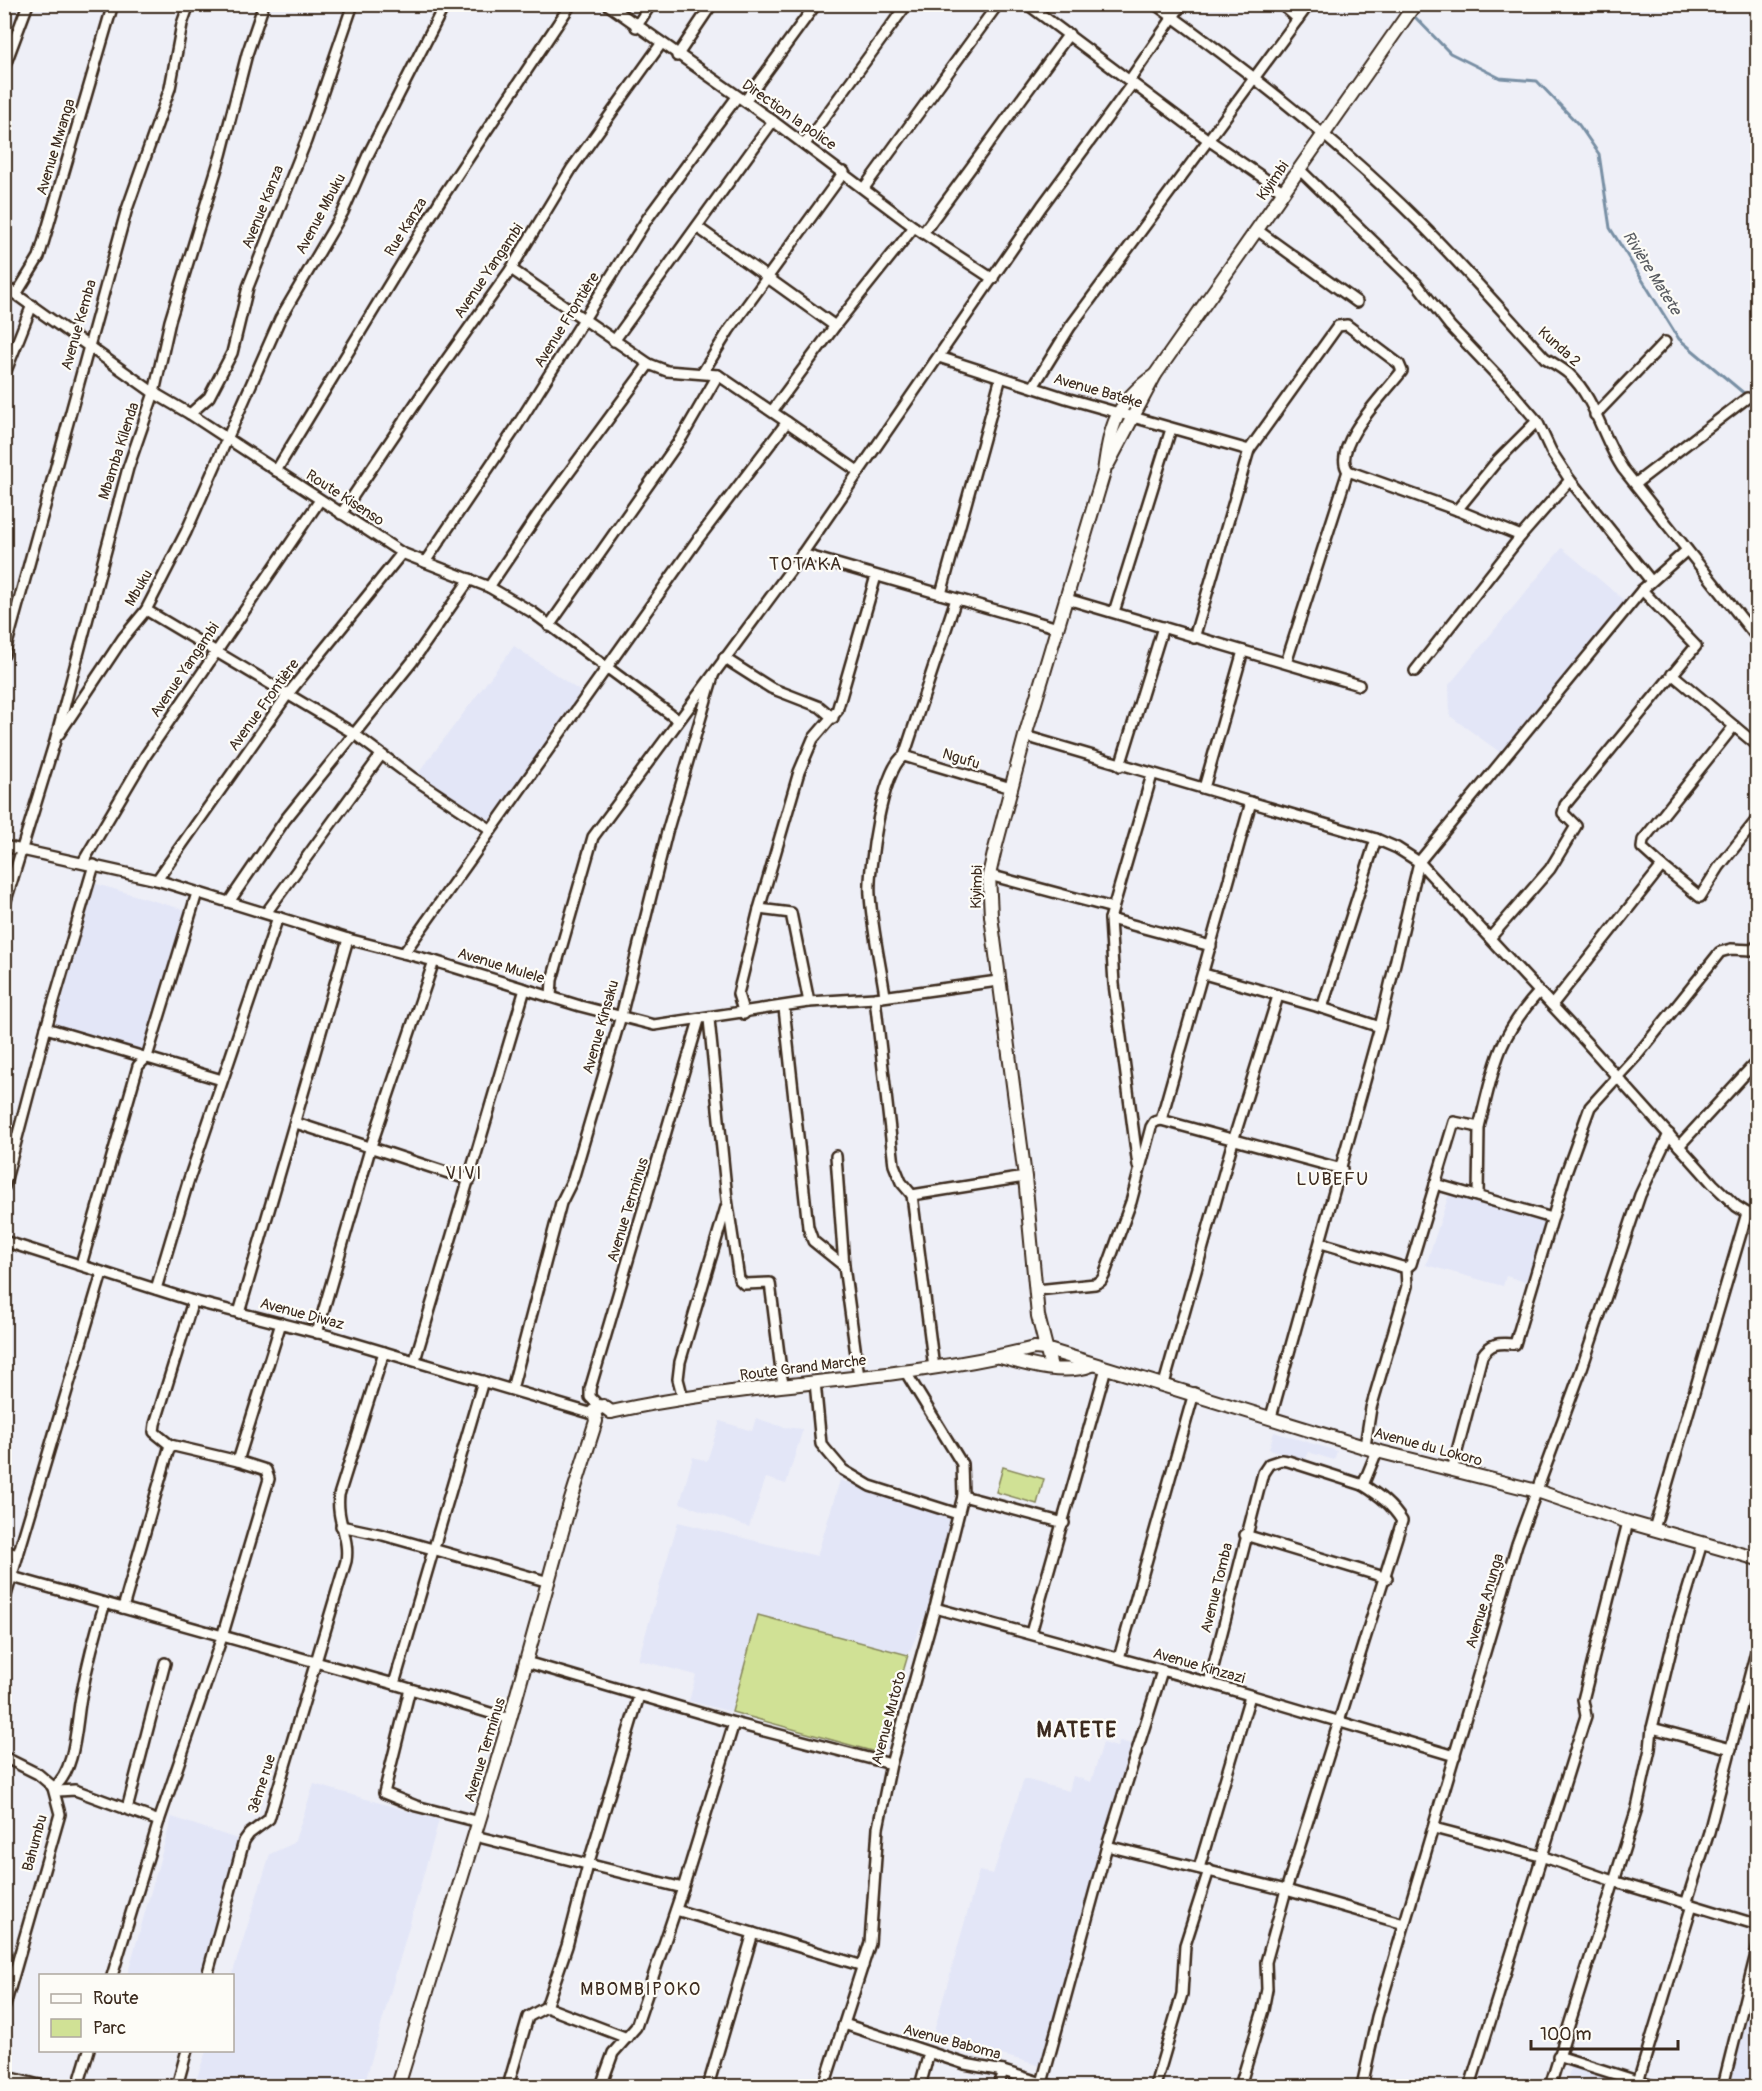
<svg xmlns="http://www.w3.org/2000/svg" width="1762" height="2091" font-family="Pangolin,sans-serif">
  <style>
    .built { fill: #e3e6f7 }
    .green { fill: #d0e195; stroke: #86865a; stroke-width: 1.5 }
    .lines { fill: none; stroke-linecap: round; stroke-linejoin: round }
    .stream { stroke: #788fa4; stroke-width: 3 }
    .street-casing { stroke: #3b2a1e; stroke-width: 14 }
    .secondary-casing { stroke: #3b2a1e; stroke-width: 16 }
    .street { stroke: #fdfcf7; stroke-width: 9 }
    .secondary { stroke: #fdfcf7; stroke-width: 12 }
    .labels { text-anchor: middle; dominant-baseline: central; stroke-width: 4.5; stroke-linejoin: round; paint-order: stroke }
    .street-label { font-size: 15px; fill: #3b2a1e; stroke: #fdfcf7 }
    .water-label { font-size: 16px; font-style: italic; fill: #595c61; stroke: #fdfcf7 }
    .quarter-label { font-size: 18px; letter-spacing: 1.5px; fill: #3b2a1e; stroke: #fdfcf7 }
    .district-label { font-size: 21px; font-weight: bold; letter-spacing: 1.5px; fill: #3b2a1e; stroke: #fdfcf7 }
  </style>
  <rect width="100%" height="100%" fill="#eeeff7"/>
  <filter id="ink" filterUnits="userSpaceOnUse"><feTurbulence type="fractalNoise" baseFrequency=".0167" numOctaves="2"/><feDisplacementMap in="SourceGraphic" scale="12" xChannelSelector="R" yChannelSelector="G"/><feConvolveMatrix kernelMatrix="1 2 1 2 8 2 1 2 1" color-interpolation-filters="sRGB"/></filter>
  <g filter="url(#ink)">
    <g class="built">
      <polygon points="1562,548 1625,601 1501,753 1450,716 1449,685"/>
      <polygon points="514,646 584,694 496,816 485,821 417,775"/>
      <polygon points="93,883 185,910 143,1051 55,1026"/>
      <polygon points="1450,1191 1546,1220 1529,1283 1506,1276 1503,1286 1426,1265"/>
      <polygon points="756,1418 783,1427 803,1429 786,1484 766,1478 749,1527 680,1503 693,1457 707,1461 720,1421 752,1431"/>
      <polygon points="1274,1432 1337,1451 1334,1460 1308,1452 1305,1460 1269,1449"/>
      <polygon points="840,1480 954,1516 930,1605 908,1655 759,1615 732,1712 689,1701 696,1675 638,1660 678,1522 817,1556"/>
      <polygon points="1120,1741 1134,1745 1086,1900 1041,2066 933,2035 979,1871 993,1874 1024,1779 1069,1791 1073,1776 1091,1782 1103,1743 1117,1747"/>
      <polygon points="314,1784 439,1820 364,2086 194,2086 206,2051 232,2050 232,1975 270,1854 294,1843"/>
      <polygon points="172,1817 240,1840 203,1975 127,1976"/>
      <polygon points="1757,1974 1757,2086 1726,2086"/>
      <polygon points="1572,2066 1639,2086 1565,2086"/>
    </g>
    <g class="green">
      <polygon points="1003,1467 1044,1479 1037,1504 996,1492"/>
      <polygon points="758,1615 908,1655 879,1753 732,1712"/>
    </g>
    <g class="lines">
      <polyline class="stream" points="1412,14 1450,53 1500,78 1537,81 1579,125 1599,154 1610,228 1679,339 1758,405"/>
      <defs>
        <g id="street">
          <polyline points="607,4 773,121 914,227 993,279"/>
          <polyline points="1027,4 1207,139 1284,192"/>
          <path d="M 1155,4 C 1247,70 1338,141 1418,221 C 1462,265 1503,312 1545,358 C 1553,363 1562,368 1569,374 C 1596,399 1602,438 1623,469 L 1758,639"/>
          <polyline points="1281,4 1298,19"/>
          <polyline points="636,27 651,4"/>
          <polyline points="677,56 712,4"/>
          <polyline points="4,68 28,4"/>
          <polyline points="1129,81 1182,4"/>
          <polyline points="745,101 816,4"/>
          <polyline points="805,144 907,4"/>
          <polyline points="1299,169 1417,284 1450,326 1506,385 1537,421 1551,451 1570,480 1651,581"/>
          <polyline points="864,188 998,4"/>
          <polyline points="697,227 835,326"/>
          <polyline points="1257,230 1357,302"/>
          <polyline points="923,233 1069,34"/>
          <polyline points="4,286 154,393 190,414 402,553 489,587 532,612 678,720"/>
          <polyline points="17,293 39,257 113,4"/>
          <polyline points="614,341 773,121"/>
          <polyline points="939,357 1066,398 1249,450"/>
          <polyline points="703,372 729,330 844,172"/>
          <polyline points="4,376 32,305"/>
          <polyline points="1033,387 1070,327 1309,4"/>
          <polyline points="772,411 835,326 914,227"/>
          <polyline points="190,414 209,397 232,353 248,287 306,141 353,4"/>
          <polyline points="1595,415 1665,342"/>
          <polyline points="787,422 859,472"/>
          <polyline points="276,471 441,199 571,4"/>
          <polyline points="1348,471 1457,510 1521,536"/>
          <polyline points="1636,483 1747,398"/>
          <polyline points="1457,510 1497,461 1537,421"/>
          <polyline points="341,514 422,394 511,269 572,168 661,44"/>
          <polyline points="802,554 1058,628"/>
          <polyline points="425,562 515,429 647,219 737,97"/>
          <polyline points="489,587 537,516 649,364"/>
          <polyline points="941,594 1001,377"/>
          <polyline points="1067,599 1359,685"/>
          <polyline points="146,610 353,733 413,778 490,829"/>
          <polyline points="1114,612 1171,429"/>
          <polyline points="549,626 682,437 718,375"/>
          <path d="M 1194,638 L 1249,450 L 1338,326 L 1347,325 L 1399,364 L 1402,371 C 1387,391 1330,447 1348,471 L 1286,663"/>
          <polyline points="4,655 126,212 170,88 182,24 189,4"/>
          <polyline points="724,658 771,688 820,707 833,718"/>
          <polyline points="1415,671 1521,536 1570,480"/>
          <polyline points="1672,674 1758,746"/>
          <polyline points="59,734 123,638 146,610 186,532 280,319 343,212 368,155 445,4"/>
          <polyline points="1025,736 1376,839 1397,848 1419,862 1586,1042 1713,1184 1736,1206 1747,1213 1758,1214"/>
          <polyline points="904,756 1011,788"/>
          <polyline points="1120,766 1163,627"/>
          <polyline points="1204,788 1243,651"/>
          <polyline points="4,846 157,880 348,939 434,961 580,1006 654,1025 809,1002 875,998 998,981"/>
          <polyline points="83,862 146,755 320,500"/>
          <polyline points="1662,866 1642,848 1643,840 1734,726"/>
          <polyline points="989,875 1113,908"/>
          <polyline points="157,880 288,694 402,553"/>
          <polyline points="229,902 285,820 412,662 470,579"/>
          <polyline points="4,907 55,741 128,468 154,393 170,321 221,155 247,54 264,4"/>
          <polyline points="759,909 791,913 809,1002"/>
          <polyline points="266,913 381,755"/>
          <polyline points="1110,919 1211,946"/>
          <polyline points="1490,938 1550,869 1576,826 1563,813 1565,805 1696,646 1642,590"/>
          <polyline points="404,953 698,539 787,422 718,375 667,371 649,364 511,269"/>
          <polyline points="1204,974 1316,1006 1380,1027"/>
          <path d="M 885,995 C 880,962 872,928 870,895 C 868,870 882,768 904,756 L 956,599"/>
          <polyline points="551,997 552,980 593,837 798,560 1042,206 1132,84"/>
          <polyline points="875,998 894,1165 901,1182 912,1195 934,1368"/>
          <polyline points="1552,1005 1662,866 1700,897 1719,867 1758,818"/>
          <polyline points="784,1008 808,1227 813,1241 844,1266 859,1377"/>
          <polyline points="1322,1008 1376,839"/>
          <polyline points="744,1014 738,994 759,909 799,772 813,739 837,711 876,576"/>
          <polyline points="709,1019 727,1199 739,1279 744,1284 770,1283 783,1386"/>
          <polyline points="46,1028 222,1080"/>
          <polyline points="1161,1120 1342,1169"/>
          <polyline points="296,1123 470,1180"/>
          <polyline points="1679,1146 1758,1060"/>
          <polyline points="836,1156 844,1266"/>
          <polyline points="1138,1166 1114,984 1110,919 1152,775"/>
          <polyline points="1435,1184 1552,1218"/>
          <polyline points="4,1187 46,1028 94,865"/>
          <polyline points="912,1195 1025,1177"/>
          <polyline points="1478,1196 1479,1127"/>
          <polyline points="4,1241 193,1301 330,1336 593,1414"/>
          <polyline points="1321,1243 1406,1268"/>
          <polyline points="81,1265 138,1066 147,1057 197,893"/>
          <polyline points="156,1289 188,1182 278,917"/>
          <polyline points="1037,1290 1095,1284 1101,1281 1104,1276 1131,1202 1151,1127 1154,1122 1161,1120 1251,802"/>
          <polyline points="239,1313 348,939"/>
          <polyline points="317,1333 371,1146 434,961"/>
          <polyline points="415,1360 525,989"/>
          <polyline points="815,1382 821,1444 843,1470 870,1486 958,1514"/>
          <polyline points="1164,1384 1233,1141 1278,996"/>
          <polyline points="512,1389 561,1203 573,1179 621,1016 667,832 713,676"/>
          <polyline points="683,1398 678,1379 680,1362 726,1207"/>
          <polyline points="599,1406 590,1397 590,1389 699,1020"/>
          <polyline points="1271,1417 1380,1027 1419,862 1642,590 1687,550"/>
          <polyline points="170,1445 238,1461"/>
          <path d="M 1365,1446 L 1371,1408 L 1407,1286 L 1406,1268 L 1411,1264 L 1454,1122 L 1479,1127 C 1494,1068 1496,1039 1539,992"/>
          <path d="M 1452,1470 L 1482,1356 C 1491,1342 1499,1343 1515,1344 L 1566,1173 L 1590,1107 L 1639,1053 L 1720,952 L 1731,949 L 1752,950 L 1758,945"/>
          <polyline points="963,1496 1064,1523"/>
          <polyline points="341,1526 383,1535 549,1582"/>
          <polyline points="1654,1529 1747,1213"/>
          <polyline points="1245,1535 1387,1578"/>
          <polyline points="4,1551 18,1555"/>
          <polyline points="12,1577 394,1684 510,1719"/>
          <polyline points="4,1602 102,1273"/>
          <polyline points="123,1608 170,1445 154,1432 155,1424 193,1301"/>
          <polyline points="935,1608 1209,1683 1455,1756"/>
          <polyline points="1031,1633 1106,1368"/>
          <polyline points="1119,1658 1194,1393"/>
          <polyline points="526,1662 734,1723 891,1764"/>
          <polyline points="1209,1683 1263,1473 1269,1464 1281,1460 1288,1461 1363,1485"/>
          <polyline points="394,1684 483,1381"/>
          <polyline points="410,1689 384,1793 416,1806 479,1822"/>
          <polyline points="1652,1728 1731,1749"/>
          <polyline points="4,1757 38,1774 58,1791 75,1790 159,1821"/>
          <path d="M 53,1788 C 76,1772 76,1723 81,1697 C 87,1666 95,1634 105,1603"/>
          <polyline points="127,1809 165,1663"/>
          <polyline points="1434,1828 1544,1857 1613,1881 1758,1925"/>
          <polyline points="475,1836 683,1888"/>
          <polyline points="1107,1846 1286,1890 1404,1924"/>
          <polyline points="1199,1868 1250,1696"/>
          <polyline points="1686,1904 1709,1832 1758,1644"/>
          <polyline points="676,1910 863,1966"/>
          <polyline points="112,1976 159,1821 222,1637 269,1479 266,1470 238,1461 281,1323"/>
          <path d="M 207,1976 L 244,1841 L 249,1834 L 269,1819 L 346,1561 C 350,1537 336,1522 339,1495 L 384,1352"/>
          <polyline points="546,2007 567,1946 588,1865 639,1696"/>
          <polyline points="4,2009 60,1814 53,1788"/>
          <polyline points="844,2024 965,2064 1003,2071 1052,2086"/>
          <polyline points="1558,2056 1653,2086"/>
          <polyline points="4,2076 43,2086"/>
          <polyline points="1638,2082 1692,1905"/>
          <polyline points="1042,2083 1107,1846 1162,1671"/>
          <polyline points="1362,2083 1374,2086"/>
          <polyline points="78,2086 89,2050"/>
          <polyline points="177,2086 187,2050"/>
          <polyline points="508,2086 528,2017 546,2007 627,2038"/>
          <polyline points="601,2086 613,2053 636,2027 683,1888 734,1723"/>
          <polyline points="708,2086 753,1933"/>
          <polyline points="824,2086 870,1943 878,1828 891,1764 935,1608 963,1496 962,1464 905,1371"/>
          <polyline points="920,2086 929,2053"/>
          <polyline points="998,2086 1003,2071"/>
          <polyline points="1155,2086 1182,1994 1185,1945 1209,1870"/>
          <path d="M 1240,2086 L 1263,2010 L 1267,1989 L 1266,1962 L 1286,1890 L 1402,1521 C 1392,1505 1379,1495 1363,1485 L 1377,1451"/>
          <polyline points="1362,2086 1377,2017 1517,1544 1582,1368 1640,1195 1669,1134"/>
          <polyline points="1470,2086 1583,1725 1586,1716 1583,1700 1628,1522"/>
          <polyline points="1550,2086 1637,1808 1650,1749 1652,1728 1677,1625 1702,1543"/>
          <polyline points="1723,2086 1758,1946"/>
        </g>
        <g id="secondary">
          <polyline points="1108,464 1155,375 1415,4"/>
          <path d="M 1000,1357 C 1028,1365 1064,1376 1092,1365"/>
          <path d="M 1051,1367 L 1038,1316 L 1025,1177 L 991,916 L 989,875 L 995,849 L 1025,736 L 1104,472 C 1110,426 1116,402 1155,375"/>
          <path d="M 611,1412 C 750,1381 895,1383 1034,1348 L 1045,1349 L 1377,1451 L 1537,1491 L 1628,1522 L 1758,1559"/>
          <polyline points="398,2086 510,1719 570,1503 596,1421 594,1411 603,1406 611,1412"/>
        </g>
      </defs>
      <use href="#street" class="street-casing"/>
      <use href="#secondary" class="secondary-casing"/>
      <use href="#street" class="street"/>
      <use href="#secondary" class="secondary"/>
    </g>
  </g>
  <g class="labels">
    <g class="street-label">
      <text transform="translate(789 115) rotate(35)">Direction la police</text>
      <text transform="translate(56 147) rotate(-73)">Avenue Mwanga</text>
      <text transform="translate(1273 181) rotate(-55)">Kiyimbi</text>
      <text transform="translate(263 207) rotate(-68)">Avenue Kanza</text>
      <text transform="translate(321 214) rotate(-62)">Avenue Mbuku</text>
      <text transform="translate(406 227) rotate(-58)">Rue Kanza</text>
      <text transform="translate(489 271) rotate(-56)">Avenue Yangambi</text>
      <text transform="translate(567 320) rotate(-58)">Avenue Frontière</text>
      <text transform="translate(79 325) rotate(-74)">Avenue Kemba</text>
      <text transform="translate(1559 347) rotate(42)">Kunda 2</text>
      <text transform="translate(1098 391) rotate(16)">Avenue Bateke</text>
      <text transform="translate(119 451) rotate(-72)">Mbamba Kilenda</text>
      <text transform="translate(345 498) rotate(33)">Route Kisenso</text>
      <text transform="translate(139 588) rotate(-60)">Mbuku</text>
      <text transform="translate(185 670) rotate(-56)">Avenue Yangambi</text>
      <text transform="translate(264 705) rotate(-54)">Avenue Frontière</text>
      <text transform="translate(961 759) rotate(17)">Ngufu</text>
      <text transform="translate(977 887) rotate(-88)">Kiyimbi</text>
      <text transform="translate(501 966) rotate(17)">Avenue Mulele</text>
      <text transform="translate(601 1027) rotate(-74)">Avenue Kinsaku</text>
      <text transform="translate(628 1210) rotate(-73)">Avenue Terminus</text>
      <text transform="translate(302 1314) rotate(15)">Avenue Diwaz</text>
      <text transform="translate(803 1368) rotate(-7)">Route Grand Marche</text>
      <text transform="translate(1428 1447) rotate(15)">Avenue du Lokoro</text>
      <text transform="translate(1217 1588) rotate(-76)">Avenue Tomba</text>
      <text transform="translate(1485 1601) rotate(-73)">Avenue Anunga</text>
      <text transform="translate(1199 1666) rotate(16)">Avenue Kinzazi</text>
      <text transform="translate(889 1718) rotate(-75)">Avenue Mutoto</text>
      <text transform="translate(485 1750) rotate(-73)">Avenue Terminus</text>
      <text transform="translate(262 1784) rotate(-72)">3ème rue</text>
      <text transform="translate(35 1843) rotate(-75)">Bahumbu</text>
      <text transform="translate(952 2042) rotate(15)">Avenue Baboma</text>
    </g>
    <g class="water-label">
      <text transform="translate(1652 273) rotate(58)">Rivière Matete</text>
    </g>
    <g class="quarter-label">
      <text x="806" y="564">TOTAKA</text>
      <text x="464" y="1173">VIVI</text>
      <text x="1333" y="1179">LUBEFU</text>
      <text x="641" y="1989">MBOMBIPOKO</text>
    </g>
    <g class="district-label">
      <text x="1077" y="1730">MATETE</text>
    </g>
  </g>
  <rect width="1762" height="2091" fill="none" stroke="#fdfcf7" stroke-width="24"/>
  <rect x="12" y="12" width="1738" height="2067" fill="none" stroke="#3b2a1e" stroke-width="2" filter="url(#ink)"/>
  <rect x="39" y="1974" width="195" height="78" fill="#fdfcf7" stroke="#afa8a0" stroke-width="1.5"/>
  <rect x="51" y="1994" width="30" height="9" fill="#fdfcf7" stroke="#afa8a0" stroke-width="1.5"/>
  <text x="93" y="2004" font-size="18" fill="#3b2a1e">Route</text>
  <rect x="51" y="2019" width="30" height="18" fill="#d0e195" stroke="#afa8a0" stroke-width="1.5"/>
  <text x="93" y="2034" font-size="18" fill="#3b2a1e">Parc</text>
  <path d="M1531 2040v9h147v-9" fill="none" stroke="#3b2a1e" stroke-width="3"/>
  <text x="1540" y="2040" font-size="18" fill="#3b2a1e" stroke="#fdfcf7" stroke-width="4.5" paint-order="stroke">100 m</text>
</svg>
